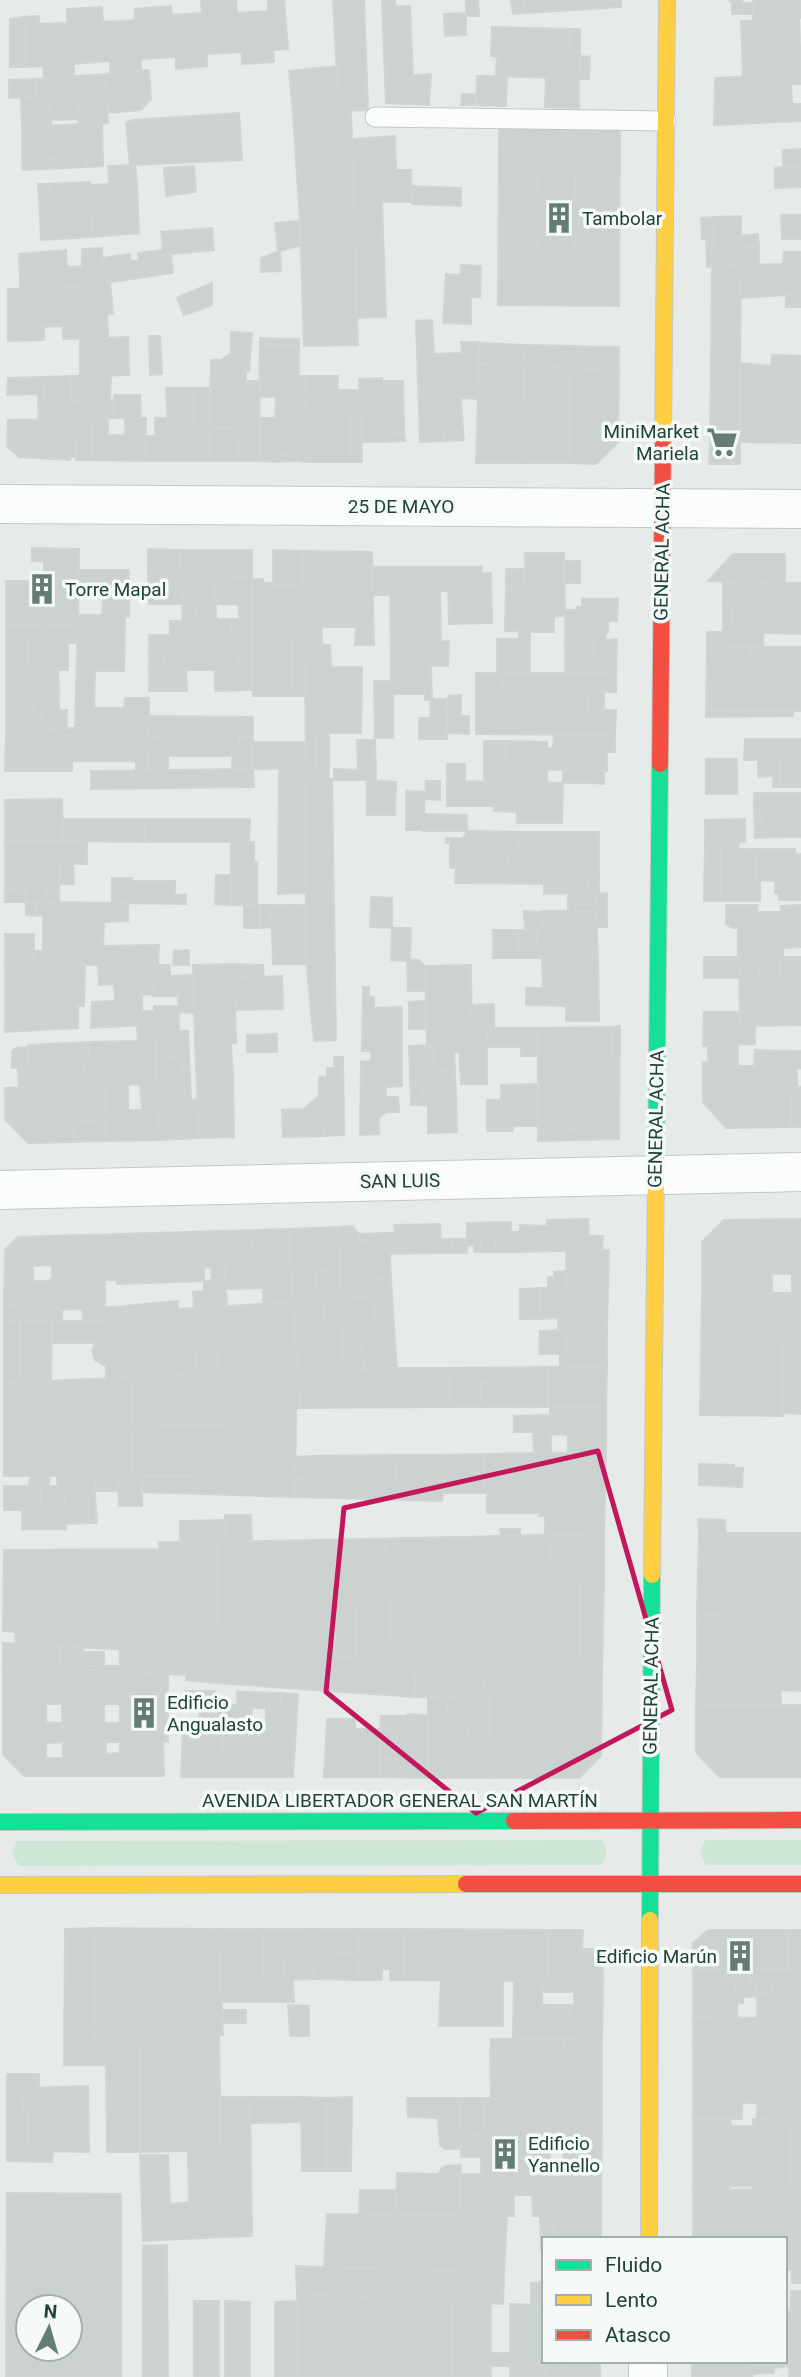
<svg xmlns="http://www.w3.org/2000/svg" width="801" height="2377" font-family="Roboto,sans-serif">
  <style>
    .green { fill: #cee6d5 }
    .building { fill: #ccd2d0; stroke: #ced5d2; stroke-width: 2; fill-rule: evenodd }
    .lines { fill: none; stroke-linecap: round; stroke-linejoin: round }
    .lane-casing { stroke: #c3c8c6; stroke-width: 21 }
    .street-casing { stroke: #c3c8c6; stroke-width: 40 }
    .fast-casing { stroke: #c1c9c6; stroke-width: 18 }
    .slow-casing { stroke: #c1c9c6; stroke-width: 18 }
    .jam-casing { stroke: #c1c9c6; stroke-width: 18 }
    .lane { stroke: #fbfcfc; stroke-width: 19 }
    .street { stroke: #fbfcfc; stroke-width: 38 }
    .fast { stroke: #16e098; stroke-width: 16 }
    .slow { stroke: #ffcf43; stroke-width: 16 }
    .jam { stroke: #f24e42; stroke-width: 16 }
    .marked { fill: none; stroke: #c2185b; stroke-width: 5; stroke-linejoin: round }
    .labels { text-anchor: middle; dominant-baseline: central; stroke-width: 7; stroke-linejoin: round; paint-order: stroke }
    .poi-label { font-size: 19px; fill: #214239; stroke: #f5faf7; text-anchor: start }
    .street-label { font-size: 19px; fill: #214239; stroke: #f5faf7 }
  </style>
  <rect width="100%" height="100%" fill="#e6ebe9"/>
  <g class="green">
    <polygon points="602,1840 607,1852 602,1865 19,1866 12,1854 17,1841"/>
    <polygon points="705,1840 801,1840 801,1865 706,1865 700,1853"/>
  </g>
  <g class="building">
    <polygon points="201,0 236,0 237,13 268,11 268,0 284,0 288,49 273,50 274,62 242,64 242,52 207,54 207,66 176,69 176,57 141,59 141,71 110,73 110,61 74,64 74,76 44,78 43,66 26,67 24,17 39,16 39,24 67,23 67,9 102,7 103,22 135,20 135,9 171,6 172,15 202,13"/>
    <polygon points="333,0 364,0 368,110 339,111"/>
    <polygon points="382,0 395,0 395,6 410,6 413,75 431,74 429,105 386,103"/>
    <polygon points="466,0 478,0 479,16 466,16"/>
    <polygon points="511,0 524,0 525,13 513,14"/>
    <polygon points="524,0 621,0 621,7 525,13"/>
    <polygon points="729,0 742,0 743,14 732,14 732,3"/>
    <polygon points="753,0 801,0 801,18 753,21"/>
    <rect x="743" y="3" width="10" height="11"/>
    <polygon points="466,13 466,35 445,36 444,14"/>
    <polygon points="24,17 26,67 10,67 10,19"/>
    <polygon points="799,18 801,74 774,75 773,46 747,48 746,21"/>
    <polygon points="741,21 746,21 747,48 773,46 774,75 743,77"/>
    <polygon points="492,27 570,29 569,52 580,52 579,79 496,76 497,57 491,56"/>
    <polygon points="570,29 580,29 580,52 569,52"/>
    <polygon points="580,56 590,57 589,79 579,79"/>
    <polygon points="337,66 339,111 293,114 289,71"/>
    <polygon points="149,70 151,99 141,110 108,113 105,74"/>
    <polygon points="105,74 108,123 79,125 78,105 72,100 50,101 51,126 22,127 21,98 37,97 36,79"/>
    <polygon points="801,74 801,84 791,84 792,104 801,104 801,121 714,125 715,78"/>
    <polygon points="477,76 507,76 506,106 476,105"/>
    <polygon points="546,78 579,79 579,108 545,107"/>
    <polygon points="36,79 37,97 9,98 9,80"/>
    <polygon points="462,94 476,94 476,105 461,105"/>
    <polygon points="72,100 78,105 79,119 50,120 50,101"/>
    <polygon points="351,110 358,345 304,346 300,221 293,114"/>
    <polygon points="239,113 242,160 130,165 126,123 132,120"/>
    <polygon points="102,123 103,166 87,167 86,146 65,147 66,158 22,160 22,127"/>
    <path d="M 499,127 L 620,128 L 619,306 L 498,305 ZM 538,172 L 575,172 L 575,200 L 538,200 ZM 537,235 L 575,235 L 576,261 L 536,261 Z"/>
    <polygon points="395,136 396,170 411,170 412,202 382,202 386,317 357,318 352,139"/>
    <polygon points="86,146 87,157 66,158 65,147"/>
    <polygon points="801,149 801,167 783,167 783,150"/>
    <polygon points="87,157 87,167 23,170 22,160"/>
    <polygon points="135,165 137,183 109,185 108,166"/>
    <polygon points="194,166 196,192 166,196 164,168"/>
    <polygon points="783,167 801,167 801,187 775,188 775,168"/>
    <rect x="538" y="172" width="37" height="28"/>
    <polygon points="90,182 92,237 41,240 39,198 49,197 49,184"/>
    <polygon points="137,183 139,233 92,237 90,185"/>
    <polygon points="38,184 49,184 49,197 39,198"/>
    <polygon points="411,186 461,188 461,206 412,204"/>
    <polygon points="781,215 801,215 801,239 782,239"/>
    <polygon points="741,216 741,247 759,247 759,265 712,266 713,217"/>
    <polygon points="713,217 712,266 707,267 706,239 702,239 701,218"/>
    <polygon points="300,221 301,245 278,252 275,223"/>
    <polygon points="212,228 214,250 171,254 139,261 138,253 163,250 161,232"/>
    <polygon points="758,234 759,247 741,247 741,236"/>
    <polygon points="537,235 575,235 576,261 536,261"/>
    <polygon points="102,248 102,267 171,254 173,273 78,287 31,288 30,279 20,278 19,254 66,250 67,267 82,266 82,249"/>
    <polygon points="280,251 281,271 261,272 261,258"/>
    <polygon points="784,252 801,252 801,294 741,298 741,265 783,264"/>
    <polygon points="130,254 131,262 102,267 102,258"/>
    <polygon points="461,265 481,266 480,297 471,297 471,324 443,323 446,274 461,275"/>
    <polygon points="741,265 740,363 711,363 712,266"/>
    <polygon points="20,278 30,279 31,288 20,288"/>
    <polygon points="110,282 113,314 107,314 108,338 63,339 63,326 8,328 8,289 78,287"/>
    <polygon points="212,283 212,305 190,313 183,295"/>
    <polygon points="801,294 801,307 786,307 786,295"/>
    <polygon points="183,295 190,313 184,315 177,298"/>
    <polygon points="432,320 434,354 462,353 461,342 479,342 478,399 461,398 463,431 444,432 443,441 420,442 416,321"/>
    <polygon points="44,326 44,340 8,341 8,328"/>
    <polygon points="231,332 252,333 249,371 211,371 211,360 221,360 231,353"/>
    <polygon points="149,336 160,336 162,374 150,375"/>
    <polygon points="128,337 129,375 80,376 80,339"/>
    <polygon points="260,338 299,339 299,345 260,345"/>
    <polygon points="479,343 525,345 524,365 479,364"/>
    <polygon points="260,345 299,345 299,376 305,376 307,462 298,461 298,456 279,455 274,462 259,461 260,418 275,418 276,397 259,397"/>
    <polygon points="525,345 619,347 619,371 524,365"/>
    <polygon points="772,355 801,356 801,385 740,384 740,363 771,366"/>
    <polygon points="711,363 740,363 740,464 735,464 710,445"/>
    <polygon points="479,364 524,365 522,463 476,463"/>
    <polygon points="524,365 570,368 570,463 522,463"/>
    <polygon points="570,368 619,371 618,442 596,464 570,463"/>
    <polygon points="246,370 246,381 260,381 260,388 210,388 211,371"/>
    <polygon points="71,376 71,401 114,400 114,418 39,420 38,401 43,401 43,377"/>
    <polygon points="71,376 111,376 110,400 71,401"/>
    <polygon points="305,376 338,376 338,390 329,390 329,396 306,396"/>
    <polygon points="43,377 43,401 38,401 38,394 7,395 8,378"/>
    <polygon points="382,378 382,381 403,381 404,433 385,434 386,442 361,442 359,379"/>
    <polygon points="740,384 801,385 800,443 740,442"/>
    <polygon points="166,388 194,388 194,429 168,429"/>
    <polygon points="194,388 210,388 209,461 145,461 146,436 155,436 155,418 168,418 168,429 194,429"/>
    <polygon points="210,388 260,388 259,426 210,428"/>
    <polygon points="329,390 349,390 352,462 307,462 306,396 329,396"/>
    <polygon points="349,390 360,390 362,462 352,462"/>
    <polygon points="114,395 140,395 141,418 114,418"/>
    <polygon points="108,418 108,435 125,435 125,418 146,418 145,461 92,460 92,419"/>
    <polygon points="64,419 64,433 77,432 77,457 70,457 70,460 19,457 7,446 8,420"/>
    <polygon points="64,419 77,419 77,432 64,433"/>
    <polygon points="77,419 92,419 92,430 77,429"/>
    <polygon points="233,426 240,426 239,461 209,461 210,428 233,428"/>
    <polygon points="240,426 259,426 259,461 239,461"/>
    <polygon points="77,429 92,430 92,460 76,460"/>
    <polygon points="463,431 464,440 443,441 444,432"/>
    <polygon points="404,433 405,441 386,442 385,434"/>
    <polygon points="710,445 735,464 709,464"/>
    <polygon points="279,455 298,456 298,461 274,462"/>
    <polygon points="32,548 79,549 78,625 6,625 6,581 44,581 44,561 32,561"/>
    <polygon points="148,549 179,550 179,571 152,571 152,581 148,581"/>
    <polygon points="179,550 252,550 252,577 233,577 233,581 215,581 216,619 231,619 231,635 252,634 252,651 238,651 238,667 252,667 252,690 215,691 215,670 186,670 187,691 149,691 149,668 164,668 163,652 149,652 149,635 170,635 170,621 197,621 197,604 183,604 184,580 167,581 167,571 179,571"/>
    <polygon points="273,550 303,551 304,585 273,585"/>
    <polygon points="303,551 372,552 374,645 355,645 356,627 322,627 322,645 304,645"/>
    <polygon points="525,553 564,553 565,616 554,617 554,632 530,632 530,673 497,673 497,639 519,639 519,631 505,631 506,588 525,588"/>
    <polygon points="733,554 785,554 785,583 708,581"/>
    <rect x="564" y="561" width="16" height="22"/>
    <polygon points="373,567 390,567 391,595 373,595"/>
    <polygon points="390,567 449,567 448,591 440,591 441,642 449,641 448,666 431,666 432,699 448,699 447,739 419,739 419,718 430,718 431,700 425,700 425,694 393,694 393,738 375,738 374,681 391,681"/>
    <polygon points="448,567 482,567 481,573 491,573 492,623 449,624"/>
    <rect x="506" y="569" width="19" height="19"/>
    <polygon points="78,570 129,570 129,617 125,617 124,671 95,671 94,708 124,708 125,698 149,698 149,729 75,728 78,615 102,615 103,597 78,597"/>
    <polygon points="152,571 167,571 167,581 184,580 183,604 149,604 148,581 152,581"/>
    <polygon points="233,577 252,577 252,605 216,604 215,581 233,581"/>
    <polygon points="252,579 263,579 263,583 273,583 273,585 304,585 304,634 292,635 293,696 253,696"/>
    <polygon points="723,582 801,583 801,634 733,632 732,604 723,604"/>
    <polygon points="582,599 618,599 617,621 608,621 608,632 606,634 594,634 594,654 581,654 581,641 565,643 565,610 576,610 577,607 582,607"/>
    <polygon points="183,604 197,604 197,621 182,621"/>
    <polygon points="723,604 732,604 733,632 763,632 763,647 707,648 707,632 723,632"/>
    <polygon points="239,605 252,605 252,634 231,635 231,619 239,619"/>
    <polygon points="6,625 47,625 47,637 27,637 27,670 58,670 59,691 6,690"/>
    <polygon points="47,625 78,625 77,643 68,643 68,670 27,670 27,637 47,637"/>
    <polygon points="304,634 305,696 293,696 292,635"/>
    <polygon points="594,634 606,634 605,640 617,639 616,673 565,673 565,643 581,641 581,654 594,654"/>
    <polygon points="304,645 330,645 331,662 305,662"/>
    <polygon points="729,647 730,656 751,656 751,647 801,647 801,711 706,711 707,648"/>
    <polygon points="729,647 751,647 751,656 730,656"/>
    <rect x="238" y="651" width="14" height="16"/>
    <polygon points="149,652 163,652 164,668 149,668"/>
    <polygon points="305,662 331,662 331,667 352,667 352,680 362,680 361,733 316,733 316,768 306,768"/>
    <rect x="352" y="667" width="10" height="13"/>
    <polygon points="476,673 503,673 502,692 476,692"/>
    <polygon points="503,673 616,673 616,692 588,692 588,710 616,710 615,735 476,734 476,692 502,692"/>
    <polygon points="6,690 59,691 59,710 67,710 67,728 6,733 6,724 42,722 42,713 34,713 34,699 23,699 23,707 6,707"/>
    <rect x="588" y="692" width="16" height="18"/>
    <polygon points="461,695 461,716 455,716 455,709 447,709 448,696"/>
    <polygon points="23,699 34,699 34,713 42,713 42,722 6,724 6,707 23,707"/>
    <polygon points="447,709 455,709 455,716 469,716 469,734 447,733"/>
    <polygon points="706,711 793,711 793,716 706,717"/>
    <polygon points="149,716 253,717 253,737 239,737 239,747 233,746 232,756 168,756 168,770 149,770 149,747 163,747 163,737 149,737"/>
    <polygon points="72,728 149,729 149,770 136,770 136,762 128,761 72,761 72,749 61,749 62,735 72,735"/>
    <polygon points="72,728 72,735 62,735 61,749 72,749 72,771 5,771 6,733"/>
    <rect x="316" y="733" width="13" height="35"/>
    <polygon points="554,735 581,735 581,741 565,741 565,749 553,748"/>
    <polygon points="581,735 615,735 615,752 607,752 607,771 594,770 594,783 563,783 563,770 547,770 547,783 504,782 505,741 547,742 547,748 565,749 565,741 581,741"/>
    <rect x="149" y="737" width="14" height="10"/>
    <polygon points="239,737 253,737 253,769 232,769 233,746 239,747"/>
    <polygon points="745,739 801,739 801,755 781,755 781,787 773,787 773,776 758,777 758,760 744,760"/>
    <polygon points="357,740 375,740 376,780 334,780 334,769 358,770"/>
    <polygon points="484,741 505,741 504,782 484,782"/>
    <polygon points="253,742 306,742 306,768 253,769"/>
    <rect x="781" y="755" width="20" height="32"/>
    <rect x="706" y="759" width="31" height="35"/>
    <rect x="447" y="764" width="18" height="17"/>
    <polygon points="279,768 306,768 305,893 278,894"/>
    <rect x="306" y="768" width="23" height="11"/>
    <polygon points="253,769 254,787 91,789 91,771"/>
    <polygon points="594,770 604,771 604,784 594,783"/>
    <polygon points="306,779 332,779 336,1040 314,1041 313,1032 306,958"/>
    <polygon points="367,780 396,782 395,815 367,815"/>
    <polygon points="426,781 440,781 440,800 425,799"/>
    <polygon points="447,781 563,783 562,823 517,823 517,812 494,811 494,806 447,806"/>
    <polygon points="406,791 425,792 423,830 406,830"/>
    <polygon points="754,793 801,793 801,837 785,837 784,829 762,829 762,812 754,812"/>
    <polygon points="62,799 63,841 5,841 5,800"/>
    <polygon points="754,812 762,812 762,829 784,829 785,837 755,838"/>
    <polygon points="424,814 467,815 467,831 423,831"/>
    <polygon points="63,819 145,819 145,842 63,841"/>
    <polygon points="145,819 250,819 249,842 254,842 254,862 257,862 257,905 231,905 231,842 145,842"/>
    <polygon points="745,819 745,842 705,842 705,820"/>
    <polygon points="467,831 518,832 518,855 508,855 508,869 495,869 495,877 544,878 544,884 455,883 456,868 450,868 450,842 446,843 446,838 463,838"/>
    <polygon points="518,832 599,832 599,878 587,879 587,893 544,894 544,878 495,877 495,869 508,869 508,855 518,855"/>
    <polygon points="5,841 87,842 87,864 59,864 59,888 47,889 46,902 26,902 25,890 5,889"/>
    <polygon points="705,842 721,842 721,901 704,901"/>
    <polygon points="721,842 739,842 738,849 755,849 756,901 721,901"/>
    <polygon points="755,849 795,849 795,854 801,854 801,900 779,900 779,894 775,893 775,881 760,880 760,901 756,901"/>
    <polygon points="59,864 73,864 74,884 59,884"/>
    <polygon points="216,875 231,875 231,905 215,904"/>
    <polygon points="112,878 132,878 132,881 175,881 175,895 186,895 186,904 112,903"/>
    <polygon points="599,878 599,894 587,893 587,879"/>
    <polygon points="59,888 59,902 46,902 47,889"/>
    <polygon points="5,889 25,890 26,902 5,902"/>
    <polygon points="568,893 596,894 596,905 575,905 575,911 568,911"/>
    <polygon points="607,893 607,927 598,927 596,911 575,911 575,905 596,905 596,894"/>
    <polygon points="371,897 392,898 392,928 370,927"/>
    <polygon points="26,902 36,902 36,916 26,915"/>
    <polygon points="36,902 128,903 128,921 104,922 103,946 159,945 158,965 34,965 34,951 43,951 43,915 36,916"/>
    <rect x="244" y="905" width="16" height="23"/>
    <polygon points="260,905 271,905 272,927 260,928"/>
    <polygon points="271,905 294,905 294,917 305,916 306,964 273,964"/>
    <polygon points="294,905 305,905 305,916 294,917"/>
    <polygon points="726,905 758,905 757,912 781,912 781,906 801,905 801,947 783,948 783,958 738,958 738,928 732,928 726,924"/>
    <polygon points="524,911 542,912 542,929 537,929 537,950 519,950 518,930 525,930"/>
    <polygon points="542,911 596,911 598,958 570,958 570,950 537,950 537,929 542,929"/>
    <polygon points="392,928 411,928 410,959 419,960 425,966 426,991 408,991 407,961 391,960"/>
    <polygon points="493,930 518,930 519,950 540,949 540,958 493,958"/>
    <polygon points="5,934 34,934 34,965 5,966"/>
    <polygon points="540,949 570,950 570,958 540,958"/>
    <polygon points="189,950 189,965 173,965 174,951"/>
    <rect x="704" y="957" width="35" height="21"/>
    <polygon points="739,957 779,957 779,979 759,979 759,963 739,962"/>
    <polygon points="779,957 801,957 801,980 779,979"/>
    <polygon points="542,958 598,958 599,1021 566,1021 566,1006 526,1005 526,988 543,988"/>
    <polygon points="739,962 759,963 759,979 801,980 801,1025 740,1026"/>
    <polygon points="234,964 263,965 264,977 235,978"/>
    <polygon points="234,964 236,1043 195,1044 193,965"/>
    <polygon points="34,965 85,965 84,1006 78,1006 78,1028 5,1032 5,966"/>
    <polygon points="98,965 125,965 126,988 142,987 142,1025 91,1028 92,1002 115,1001 114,984 99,985"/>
    <polygon points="125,965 142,965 142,987 126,988"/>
    <polygon points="142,965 152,965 153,994 141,995"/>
    <polygon points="152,965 170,965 170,976 193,975 194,1013 179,1012 179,1031 188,1031 191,1099 184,1099 183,1057 155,1058 154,1006 179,1006 178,996 153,996"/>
    <polygon points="471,965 472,1043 459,1043 460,1052 454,1052 455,1071 434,1071 433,1045 427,1045 425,966"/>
    <polygon points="282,976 283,1009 235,1010 235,978"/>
    <polygon points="363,987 369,987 369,996 374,997 374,1008 402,1007 402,1086 386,1087 386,1097 398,1097 399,1112 386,1112 379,1118 379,1134 360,1135 361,1062 371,1061 371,1051 362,1051"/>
    <polygon points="426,1001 426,1029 409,1029 409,1002"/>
    <polygon points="494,1004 494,1028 472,1029 471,1005"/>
    <polygon points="141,1011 154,1011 157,1084 74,1086 73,1075 84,1075 84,1059 89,1059 89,1042 138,1041 137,1025 142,1025"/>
    <polygon points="704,1012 740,1012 740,1026 755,1026 755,1044 703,1046"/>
    <polygon points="620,1026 619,1139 538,1141 538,1130 588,1129 610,1110 612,1027"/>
    <polygon points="612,1027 610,1110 588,1129 538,1130 538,1028"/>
    <polygon points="487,1028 538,1028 538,1056 521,1056 521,1047 487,1047"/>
    <polygon points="487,1028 487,1043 472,1043 472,1029"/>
    <polygon points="277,1034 277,1052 247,1052 247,1035"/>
    <polygon points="89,1042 89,1059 84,1059 84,1075 73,1075 74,1086 19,1088 18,1068 29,1067 28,1045"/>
    <polygon points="231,1043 232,1061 215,1061 216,1075 233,1074 234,1137 199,1138 195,1044"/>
    <polygon points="459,1043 487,1043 487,1084 461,1084"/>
    <polygon points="433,1045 434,1071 410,1072 409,1046"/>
    <polygon points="708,1045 738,1045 738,1066 754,1066 755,1050 801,1051 801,1068 797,1069 797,1088 703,1089 703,1062 708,1062"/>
    <polygon points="28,1047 29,1067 12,1068 12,1051 16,1048"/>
    <polygon points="183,1057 184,1099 198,1099 199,1138 160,1140 155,1058"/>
    <polygon points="334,1057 343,1057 344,1124 324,1124 324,1136 283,1137 282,1110 303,1109 319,1096 319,1077 327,1077 327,1068 335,1068"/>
    <polygon points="215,1061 232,1061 233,1074 216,1075"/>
    <polygon points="455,1071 456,1096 423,1097 423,1084 410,1084 410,1072"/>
    <polygon points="140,1084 157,1084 160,1140 106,1141 105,1085 128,1085 128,1110 142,1110"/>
    <polygon points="410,1084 423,1084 423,1097 411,1097"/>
    <polygon points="538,1084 538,1126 513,1126 513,1131 487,1131 487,1100 501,1100 501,1085"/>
    <polygon points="105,1085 106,1122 77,1121 76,1114 72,1115 73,1142 28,1143 5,1119 5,1088"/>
    <polygon points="801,1087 801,1092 767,1092 767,1088"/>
    <polygon points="767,1088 767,1092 801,1092 791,1094 791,1127 726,1128 703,1102 703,1089"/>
    <polygon points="791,1094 801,1094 800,1127 791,1127"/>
    <polygon points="456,1096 457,1132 428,1133 428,1105 411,1105 411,1097"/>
    <polygon points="76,1114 77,1121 106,1122 106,1141 73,1142 72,1115"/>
    <polygon points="324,1124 344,1124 344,1135 324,1136"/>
    <polygon points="588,1219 589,1236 603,1236 602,1250 520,1252 520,1225 547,1226 547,1220"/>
    <polygon points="801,1219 801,1293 792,1293 792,1274 772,1274 772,1293 702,1292 702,1242 724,1220"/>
    <polygon points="511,1222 511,1232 520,1232 520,1252 495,1252 495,1238 481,1238 481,1252 474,1252 474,1245 467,1246 467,1223"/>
    <polygon points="440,1224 441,1253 390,1254 389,1233 395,1233 394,1225"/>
    <polygon points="352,1226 359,1234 359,1241 389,1240 391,1279 371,1279 371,1276 366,1273 359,1274 361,1291 341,1292 338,1227"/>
    <polygon points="338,1227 340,1270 315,1272 316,1292 293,1294 289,1229"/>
    <path d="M 289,1229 L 290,1264 L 281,1265 L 282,1274 L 270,1274 L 270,1280 L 225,1282 L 225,1266 L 204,1268 L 204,1281 L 117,1284 L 116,1280 L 105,1280 L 105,1308 L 59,1310 L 54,1303 L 4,1306 L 5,1250 L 18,1237 ZM 240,1240 L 251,1240 L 252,1252 L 240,1253 ZM 52,1265 L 52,1278 L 49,1281 L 33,1281 L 33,1266 Z"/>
    <polygon points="389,1233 389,1240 359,1241 359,1234"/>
    <rect x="481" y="1238" width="14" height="14"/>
    <polygon points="440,1239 453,1239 452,1253 441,1253"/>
    <polygon points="453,1239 467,1239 467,1253 452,1253"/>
    <polygon points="240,1240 251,1240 252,1252 240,1253"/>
    <polygon points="609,1250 608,1288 567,1289 566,1251"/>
    <polygon points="290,1264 293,1302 263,1304 263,1288 226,1289 227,1306 194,1308 193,1292 204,1291 204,1281 212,1280 211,1267 225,1266 225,1282 270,1280 270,1274 282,1274 281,1265"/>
    <polygon points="340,1270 342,1323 324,1325 323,1299 293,1301 293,1294 316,1292 315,1272"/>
    <polygon points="566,1271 567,1289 548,1289 548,1277 554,1277 554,1272"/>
    <polygon points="366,1273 371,1276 371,1279 391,1279 395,1342 361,1345 361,1357 381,1355 381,1359 363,1360 364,1370 344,1370 342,1326 375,1324 374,1297 341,1298 341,1292 361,1291 359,1274"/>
    <polygon points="540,1288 608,1288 607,1330 558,1331 558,1318 540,1319"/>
    <polygon points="540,1288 540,1319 520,1319 520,1289"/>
    <polygon points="702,1292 784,1293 783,1416 700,1415"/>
    <polygon points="784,1293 801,1293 801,1414 783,1413"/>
    <polygon points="374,1297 375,1324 342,1326 341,1298"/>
    <polygon points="323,1299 324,1325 342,1323 344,1370 298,1372 293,1301"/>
    <polygon points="178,1301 178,1309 293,1302 297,1370 218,1373 218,1349 197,1348 197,1374 106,1378 107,1321 126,1320 125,1306"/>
    <polygon points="54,1303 59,1310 62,1310 62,1321 4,1321 4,1306"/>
    <polygon points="125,1306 126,1320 83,1321 82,1309"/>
    <polygon points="4,1321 20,1321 20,1382 4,1383"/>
    <polygon points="20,1321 52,1321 51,1381 20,1382"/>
    <polygon points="52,1321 107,1321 107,1335 101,1337 94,1343 52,1343"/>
    <polygon points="567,1330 566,1354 539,1354 540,1331"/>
    <polygon points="567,1330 607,1330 607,1367 566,1367"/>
    <polygon points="107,1335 106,1366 95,1360 92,1351 97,1339"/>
    <polygon points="395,1342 397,1368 382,1369 381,1355 361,1357 361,1345"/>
    <polygon points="197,1348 218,1349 218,1373 197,1374"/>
    <rect x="560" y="1354" width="6" height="13"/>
    <polygon points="381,1359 382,1369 364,1370 363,1360"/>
    <polygon points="548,1367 607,1367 606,1407 548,1407"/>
    <polygon points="548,1367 548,1382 481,1383 481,1407 450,1407 449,1368"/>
    <polygon points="397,1368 449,1368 450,1407 300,1408 302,1371"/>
    <polygon points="297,1370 302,1371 300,1408 296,1408 296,1424 133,1426 132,1377"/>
    <polygon points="132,1377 133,1426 4,1429 4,1383"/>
    <polygon points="548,1382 548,1407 481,1407 481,1383"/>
    <polygon points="550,1407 606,1407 606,1452 568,1452 568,1435 551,1434 551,1453 534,1453 533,1432 514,1432 514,1416 550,1415"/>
    <polygon points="296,1424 295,1477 133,1476 133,1426"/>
    <polygon points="133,1426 133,1476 4,1476 4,1429"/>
    <polygon points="606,1452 605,1494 512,1493 512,1469 485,1469 484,1454"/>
    <polygon points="484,1454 485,1493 443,1493 442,1501 294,1497 295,1479 309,1479 310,1456 395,1455 395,1480 415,1480 415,1475 434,1475 435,1455"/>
    <polygon points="395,1455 435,1455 434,1475 415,1475 415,1480 395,1480"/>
    <polygon points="310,1456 309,1479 295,1479 296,1457"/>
    <polygon points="699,1464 734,1465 734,1468 743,1468 742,1487 699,1485"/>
    <rect x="485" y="1469" width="27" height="24"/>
    <polygon points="30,1476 49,1476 49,1486 29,1486"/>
    <polygon points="57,1476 95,1476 95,1496 88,1496 88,1523 66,1524 66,1529 22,1529 22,1510 4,1510 4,1486 41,1486 41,1509 65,1509 65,1495 57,1495"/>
    <polygon points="95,1476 118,1476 119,1491 95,1491"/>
    <polygon points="118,1476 142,1477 142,1506 119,1506"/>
    <polygon points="142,1477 295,1477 294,1497 142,1492"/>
    <polygon points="41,1486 57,1486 57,1495 65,1495 65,1509 41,1509"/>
    <polygon points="487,1493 605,1494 604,1534 545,1535 545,1516 539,1516 539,1513 487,1513"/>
    <polygon points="95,1495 97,1523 88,1523 88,1496"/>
    <polygon points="225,1515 251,1515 252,1542 226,1542"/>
    <polygon points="698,1519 725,1520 726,1533 699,1533"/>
    <polygon points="225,1520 226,1542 180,1542 180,1521"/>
    <polygon points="500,1529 520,1529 520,1536 501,1537"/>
    <polygon points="699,1533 801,1533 801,1616 697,1615"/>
    <polygon points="604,1534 601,1756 579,1778 491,1778 490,1696 415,1697 216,1683 217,1542"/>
    <polygon points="604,1534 604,1578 558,1578 557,1535"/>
    <polygon points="550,1535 550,1563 387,1567 385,1539"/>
    <polygon points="159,1542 217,1542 216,1683 186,1680 188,1653 15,1644 15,1632 3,1631 4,1550 159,1549"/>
    <polygon points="581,1578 604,1578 602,1658 581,1658"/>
    <polygon points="533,1594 534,1641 390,1643 390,1596"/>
    <rect x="335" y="1608" width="21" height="49"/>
    <polygon points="697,1615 801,1616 801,1667 697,1666"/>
    <polygon points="3,1643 60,1646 60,1669 3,1665"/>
    <polygon points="60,1646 83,1647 83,1652 104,1652 104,1666 83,1666 83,1670 60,1669"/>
    <polygon points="119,1649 188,1653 187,1663 120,1659"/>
    <polygon points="120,1659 187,1663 186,1675 83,1670 83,1666 120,1666"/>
    <path d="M 3,1665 L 168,1674 L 168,1742 L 163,1741 L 164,1776 L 24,1776 L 3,1754 ZM 46,1704 L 62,1704 L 62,1723 L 46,1722 ZM 104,1704 L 120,1704 L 120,1723 L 104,1723 ZM 63,1742 L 63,1758 L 46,1758 L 46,1743 ZM 106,1742 L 120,1742 L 120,1753 L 106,1754 Z"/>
    <polygon points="697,1666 801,1667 801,1691 781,1690 781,1705 696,1705"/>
    <polygon points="278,1671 299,1672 298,1688 277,1687"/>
    <polygon points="415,1674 485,1674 485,1696 415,1697"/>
    <polygon points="185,1691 215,1691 215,1704 225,1704 221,1777 181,1777 183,1726 199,1727 200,1704 185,1704"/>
    <polygon points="237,1691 243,1692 242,1708 252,1708 251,1728 266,1729 266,1707 281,1708 281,1693 298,1694 293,1777 221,1777 225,1704 237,1705"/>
    <polygon points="243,1692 281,1693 281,1708 242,1708"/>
    <polygon points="490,1696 490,1733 480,1732 476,1737 469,1737 469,1724 428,1725 428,1716 447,1716 447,1697"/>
    <polygon points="447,1697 447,1716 428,1716 428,1698"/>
    <polygon points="696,1705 801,1705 801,1777 719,1777 696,1752"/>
    <polygon points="408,1714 428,1715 429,1738 397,1739 396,1731 380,1729 381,1716 408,1716"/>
    <polygon points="327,1719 355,1719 355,1729 362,1729 363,1748 380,1748 380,1777 324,1777"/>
    <polygon points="469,1724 469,1737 476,1737 480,1732 490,1733 491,1778 429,1778 428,1725"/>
    <polygon points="362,1729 380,1729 380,1748 363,1748"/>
    <polygon points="380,1729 396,1731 397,1739 409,1738 409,1746 396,1746 396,1759 380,1759"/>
    <polygon points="409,1738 429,1738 429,1778 380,1777 380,1759 396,1759 396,1746 409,1746"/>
    <polygon points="95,1928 93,2065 64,2065 65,1929"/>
    <polygon points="95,1928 218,1929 223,2035 219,2035 222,2237 143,2241 140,2155 168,2155 170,2204 189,2202 188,2151 140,2152 139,2032 94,2033"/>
    <polygon points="218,1929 263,1929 263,1980 293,1979 294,2002 222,2002"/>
    <polygon points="263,1929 312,1929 312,1959 283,1960 283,1980 263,1980"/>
    <polygon points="312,1929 358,1929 358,1953 336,1953 335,1963 312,1962"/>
    <polygon points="358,1929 405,1929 404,1980 390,1980 390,1969 382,1969 382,1980 358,1980"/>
    <polygon points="405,1929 549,1930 549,1981 404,1980"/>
    <polygon points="549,1930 583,1930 582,1949 603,1949 603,1981 549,1981"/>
    <polygon points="708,1930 788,1930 787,1969 693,1969 693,1943"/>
    <polygon points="788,1930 801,1930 801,1970 787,1969"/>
    <polygon points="336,1953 358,1953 358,1980 313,1979 312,1962 335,1963"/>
    <polygon points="312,1959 313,1979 283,1980 283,1960"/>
    <path d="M 693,1969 L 726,1969 L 726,1977 L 735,1977 L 735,1992 L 750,1992 L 750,1969 L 801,1970 L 801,2020 L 757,2018 L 757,1997 L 743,1997 L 743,2003 L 737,2003 L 737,2018 L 693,2017 ZM 757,1979 L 773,1979 L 773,1993 L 757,1993 Z"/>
    <polygon points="726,1969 750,1969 750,1992 735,1992 735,1977 726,1977"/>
    <rect x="757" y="1979" width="16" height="14"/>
    <polygon points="441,1980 503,1981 503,2026 439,2026"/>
    <polygon points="514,1981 542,1981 542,2004 547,2005 546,2019 570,2020 570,2005 574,2005 574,1981 603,1981 602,2040 513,2038"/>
    <rect x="542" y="1981" width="32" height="11"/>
    <polygon points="288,2005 309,2006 309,2036 290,2036"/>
    <polygon points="547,2005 570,2005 570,2020 546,2019"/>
    <polygon points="222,2010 246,2010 246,2023 223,2023"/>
    <polygon points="693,2017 758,2018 757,2086 728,2086 728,2043 693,2043"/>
    <polygon points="758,2018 801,2020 801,2120 757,2119"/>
    <polygon points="139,2032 140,2152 107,2152 106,2065 93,2065 94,2033"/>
    <polygon points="491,2039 563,2039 563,2054 490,2054"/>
    <polygon points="563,2039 602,2040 602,2099 491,2098 490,2054 563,2054"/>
    <polygon points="693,2043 728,2043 728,2086 757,2086 757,2103 742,2103 742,2119 693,2119"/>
    <polygon points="7,2074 39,2074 39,2088 29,2088 29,2098 23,2098 23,2113 28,2113 29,2151 53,2152 52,2162 7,2161"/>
    <polygon points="88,2086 89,2152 29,2151 28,2113 23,2113 23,2098 29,2098 29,2088"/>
    <polygon points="221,2097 250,2097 252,2236 222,2237"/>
    <polygon points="250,2097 301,2097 302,2122 250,2123"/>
    <polygon points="301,2097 326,2098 326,2171 302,2171"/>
    <polygon points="352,2097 351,2171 326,2171 326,2098"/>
    <polygon points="407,2098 461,2098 461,2149 445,2149 440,2145 438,2118 408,2117"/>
    <polygon points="461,2098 483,2098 483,2135 461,2136"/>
    <path d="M 483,2098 L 602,2099 L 601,2216 L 533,2216 L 532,2195 L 514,2195 L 514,2216 L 461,2215 L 461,2174 L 481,2174 L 481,2157 L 461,2157 L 461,2136 L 483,2135 ZM 563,2149 L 563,2166 L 550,2166 L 550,2150 Z"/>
    <polygon points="693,2119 730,2119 731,2126 753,2126 753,2119 790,2120 790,2190 753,2190 753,2186 730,2186 730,2190 693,2190"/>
    <polygon points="790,2120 801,2120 801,2189 790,2190"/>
    <polygon points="461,2165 461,2215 396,2214 397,2173 438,2174 442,2168 446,2166"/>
    <polygon points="801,2189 801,2240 693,2239 693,2190"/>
    <polygon points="360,2190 396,2190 396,2214 359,2214"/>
    <path d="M 7,2193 L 121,2194 L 121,2377 L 6,2377 ZM 28,2307 L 70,2307 L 70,2349 L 28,2349 Z"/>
    <polygon points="327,2214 507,2216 504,2273 324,2266"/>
    <polygon points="540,2216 554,2216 554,2239 544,2239 544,2251 541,2251"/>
    <rect x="554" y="2216" width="47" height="23"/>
    <rect x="785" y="2240" width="7" height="30"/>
    <rect x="792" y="2240" width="9" height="43"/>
    <polygon points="167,2245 168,2377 143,2377 143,2246"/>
    <polygon points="296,2266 504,2273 503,2304 297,2294"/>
    <polygon points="544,2282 544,2305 531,2304 531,2283"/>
    <polygon points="791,2291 801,2291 801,2377 789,2377"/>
    <polygon points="297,2294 453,2301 453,2377 297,2377"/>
    <rect x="194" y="2301" width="25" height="76"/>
    <polygon points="225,2301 250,2302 250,2377 225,2377"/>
    <polygon points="296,2301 297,2377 275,2377 275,2302"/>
    <polygon points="453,2301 491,2303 491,2353 510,2353 510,2304 544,2305 546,2377 510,2377 510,2366 491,2366 491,2377 453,2377"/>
    <polygon points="785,2311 791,2311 790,2337 785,2337"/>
    <polygon points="785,2337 790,2337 790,2366 752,2366 752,2361 785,2361"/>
    <polygon points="546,2361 566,2361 565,2377 546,2377"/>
    <polygon points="566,2361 600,2361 600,2377 565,2377"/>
    <polygon points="692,2361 752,2361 752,2366 790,2366 774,2368 774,2373 753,2374 752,2377 692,2377"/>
  </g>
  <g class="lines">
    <defs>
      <polyline id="lane" points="375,117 666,121"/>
      <g id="street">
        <polyline points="0,504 801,509"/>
        <polyline points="0,1190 801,1172"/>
        <polyline points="648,2377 648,2361"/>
      </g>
      <g id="fast">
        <polyline points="656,1164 660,764"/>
        <polyline points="0,1822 514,1821"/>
        <polyline points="650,1920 652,1575"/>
      </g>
      <g id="slow">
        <polyline points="663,445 667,0"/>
        <polyline points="652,1575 656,1164"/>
        <polyline points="0,1885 466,1884"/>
        <polyline points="649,2239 650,1920"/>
      </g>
      <g id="jam">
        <polyline points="660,764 663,445"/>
        <polyline points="514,1821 801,1820"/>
        <polyline points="466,1884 801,1884"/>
      </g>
    </defs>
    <use href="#lane" class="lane-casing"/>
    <use href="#street" class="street-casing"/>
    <use href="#fast" class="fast-casing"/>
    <use href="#slow" class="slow-casing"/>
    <use href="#jam" class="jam-casing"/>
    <use href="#lane" class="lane"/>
    <use href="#street" class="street"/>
    <use href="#fast" class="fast"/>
    <use href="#slow" class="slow"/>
    <use href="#jam" class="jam"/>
  </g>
  <path class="marked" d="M 598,1451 L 672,1710 L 476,1813 L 326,1692 L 344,1508 Z"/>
  <defs>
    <symbol id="building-bare" viewBox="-9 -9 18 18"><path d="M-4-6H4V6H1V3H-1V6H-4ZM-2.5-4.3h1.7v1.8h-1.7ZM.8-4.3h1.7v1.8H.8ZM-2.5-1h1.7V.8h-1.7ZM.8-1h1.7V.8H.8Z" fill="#667d77" stroke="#f5faf7" stroke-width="2.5" paint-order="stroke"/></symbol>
    <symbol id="supermarket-bare" viewBox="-9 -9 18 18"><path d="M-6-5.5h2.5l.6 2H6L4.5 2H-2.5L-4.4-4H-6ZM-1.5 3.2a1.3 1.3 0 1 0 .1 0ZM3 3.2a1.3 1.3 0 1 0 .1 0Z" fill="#667d77" stroke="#f5faf7" stroke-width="2.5" paint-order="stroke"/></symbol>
  </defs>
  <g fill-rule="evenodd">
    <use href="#building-bare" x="537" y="196" width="44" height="44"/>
    <use href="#supermarket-bare" x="700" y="420" width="44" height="44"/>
    <use href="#building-bare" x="20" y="567" width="44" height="44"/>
    <use href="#building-bare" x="122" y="1691" width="44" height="44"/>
    <use href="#building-bare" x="718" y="1934" width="44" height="44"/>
    <use href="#building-bare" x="483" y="2132" width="44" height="44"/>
  </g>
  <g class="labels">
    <g class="poi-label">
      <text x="582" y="218">Tambolar</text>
      <text x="699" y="431" text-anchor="end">MiniMarket<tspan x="699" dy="22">Mariela</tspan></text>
      <text x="65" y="589">Torre Mapal</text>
      <text x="167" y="1702">Edificio<tspan x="167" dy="22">Angualasto</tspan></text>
      <text x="717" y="1956" text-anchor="end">Edificio Marún</text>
      <text x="528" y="2143">Edificio<tspan x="528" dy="22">Yannello</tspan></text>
    </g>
    <g class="street-label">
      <text x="401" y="506">25 DE MAYO</text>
      <text transform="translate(662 552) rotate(-89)">GENERAL ACHA</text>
      <text transform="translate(656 1119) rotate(-89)">GENERAL ACHA</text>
      <text transform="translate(400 1181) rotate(-1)">SAN LUIS</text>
      <text transform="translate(651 1686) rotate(-89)">GENERAL ACHA</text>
      <text x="400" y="1800">AVENIDA LIBERTADOR GENERAL SAN MARTÍN</text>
    </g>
  </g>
  <rect x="542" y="2237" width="245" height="126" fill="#f5faf7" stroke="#a0b0ab" stroke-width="2"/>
  <rect x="556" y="2260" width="35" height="10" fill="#16e098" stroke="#a0b0ab" stroke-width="2"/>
  <text x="605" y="2272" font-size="21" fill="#214239">Fluido</text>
  <rect x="556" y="2295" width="35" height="10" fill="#ffcf43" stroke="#a0b0ab" stroke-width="2"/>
  <text x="605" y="2307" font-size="21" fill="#214239">Lento</text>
  <rect x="556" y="2330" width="35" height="10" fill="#f24e42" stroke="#a0b0ab" stroke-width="2"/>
  <text x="605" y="2342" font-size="21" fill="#214239">Atasco</text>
  <g transform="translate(49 2328) rotate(5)"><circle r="33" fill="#f5faf7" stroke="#a0b0ab" stroke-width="2"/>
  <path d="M0-5L12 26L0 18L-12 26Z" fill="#667d77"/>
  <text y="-10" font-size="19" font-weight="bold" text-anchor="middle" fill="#214239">N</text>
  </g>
</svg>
